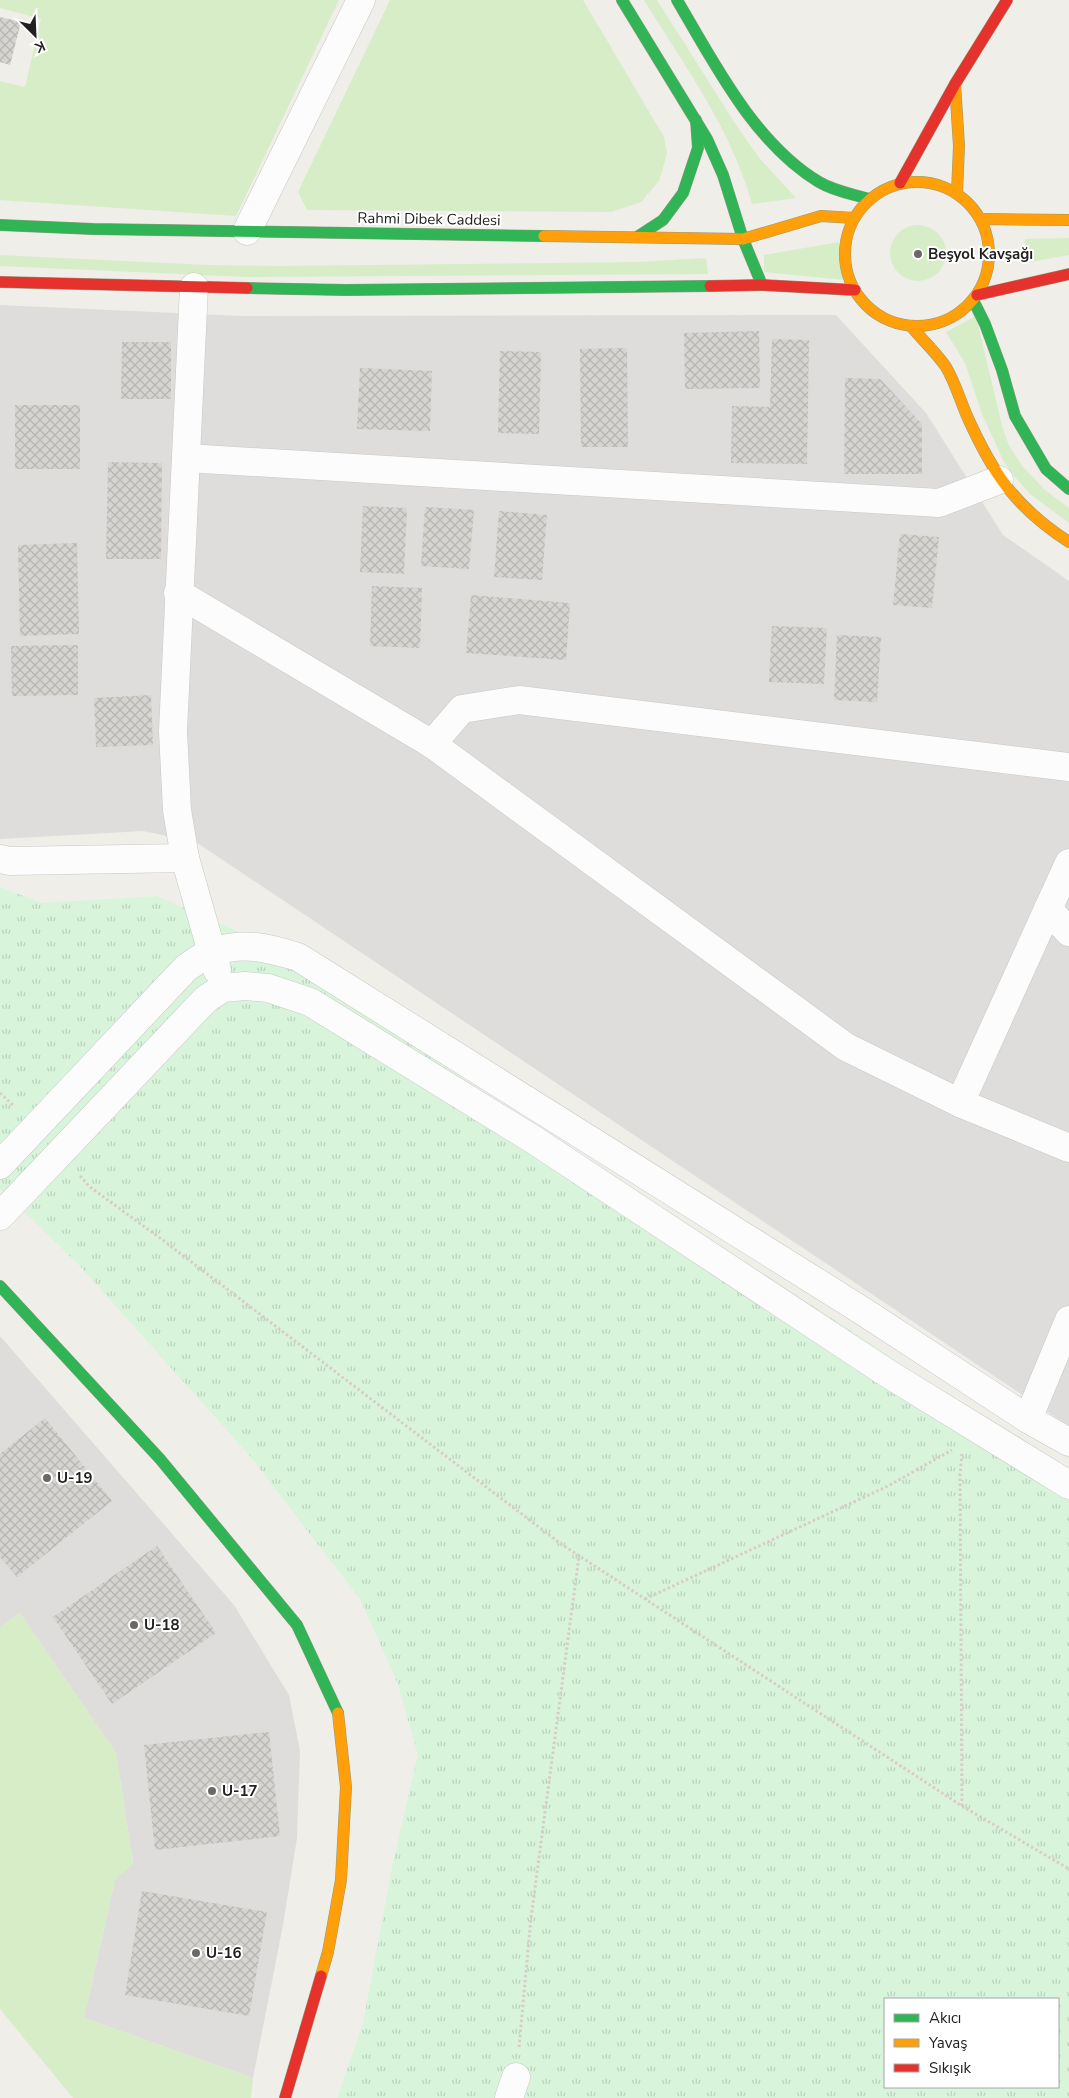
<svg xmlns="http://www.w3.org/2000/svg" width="1069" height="2098" font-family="'Nunito Sans',sans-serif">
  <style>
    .residential { fill: #dedddb }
    .grass { fill: #d6edc8 }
    .park { fill: url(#park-tufts); fill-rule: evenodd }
    .building { fill: url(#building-cross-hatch) }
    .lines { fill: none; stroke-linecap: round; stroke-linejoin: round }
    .street-casing { stroke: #c8c8c5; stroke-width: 29 }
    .fast-casing { stroke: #949a80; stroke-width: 12 }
    .slow-casing { stroke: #949a80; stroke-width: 12 }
    .jam-casing { stroke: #949a80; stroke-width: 12 }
    .path { stroke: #d8ccc8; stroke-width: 3; stroke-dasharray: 2.5 2.5; stroke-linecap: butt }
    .street { stroke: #fdfcfc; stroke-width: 28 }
    .fast { stroke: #30b455; stroke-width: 11 }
    .slow { stroke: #ff9f0a; stroke-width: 11 }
    .jam { stroke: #e5322d; stroke-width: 11 }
    .poi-dot { fill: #696967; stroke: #fff; stroke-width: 2 }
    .labels { text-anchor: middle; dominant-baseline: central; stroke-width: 4; stroke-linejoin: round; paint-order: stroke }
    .street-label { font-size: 15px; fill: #212121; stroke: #fff }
    .poi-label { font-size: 15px; font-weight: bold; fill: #212121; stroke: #fff; text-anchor: start }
  </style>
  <defs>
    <pattern id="park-tufts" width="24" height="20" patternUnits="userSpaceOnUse" patternTransform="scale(1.25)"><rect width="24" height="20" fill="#d8f5dc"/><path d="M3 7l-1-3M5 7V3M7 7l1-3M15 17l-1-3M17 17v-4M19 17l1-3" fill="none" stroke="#b9d2bc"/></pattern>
    <pattern id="building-cross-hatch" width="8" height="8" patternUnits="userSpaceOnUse" patternTransform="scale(1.25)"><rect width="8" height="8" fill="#d6d4d0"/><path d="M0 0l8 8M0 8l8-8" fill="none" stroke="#b7b6b2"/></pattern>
  </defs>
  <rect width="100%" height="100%" fill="#efeee9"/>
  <g class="residential">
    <polygon points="0,305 241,316 836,315 926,413 1003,535 1069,581 1069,1426 196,842 143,831 0,839"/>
    <polygon points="0,1336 234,1605 289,1695 300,1751 297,1838 283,1925 253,2078 84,2018 115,1880 133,1863 116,1753 20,1613 0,1627"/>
  </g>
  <g class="grass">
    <polygon points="0,0 339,0 236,216 0,200 0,81 25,87 41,19 0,8"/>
    <polygon points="390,0 583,0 664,137 667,154 659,181 641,202 611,212 307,210 298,192"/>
    <path d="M 644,0 L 657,0 L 738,128 L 761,160 L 796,198 L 752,204 C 732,130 684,65 644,0 Z"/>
    <circle cx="918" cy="253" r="28"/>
    <polygon points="1069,238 1069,255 1024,263 1025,239"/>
    <polygon points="839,242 844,280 764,272 764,255"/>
    <polygon points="0,255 207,265 281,266 638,262 706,258 708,274 247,277 0,266"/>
    <polygon points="976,316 1002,426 1009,446 1023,467 1045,490 1069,508 1069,523 1030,494 1013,475 1003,460 982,414 965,363 946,332"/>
    <polygon points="20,1613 116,1753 133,1864 115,1880 84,2018 253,2078 251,2098 73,2098 0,2009 0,1627"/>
  </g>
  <path class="park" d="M 0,887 L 42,903 L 157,896 L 233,929 L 873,1345 L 1014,1444 L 1069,1479 L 1069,2098 L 337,2098 L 363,2023 L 392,1867 L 418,1755 L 398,1684 L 360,1599 L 249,1455 L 79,1265 L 0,1189 ZM 885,1999 L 1058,1999 L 1058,2087 L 885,2087 Z"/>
  <g class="building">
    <polygon points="0,17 21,22 10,65 0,62"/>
    <polygon points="759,331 760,388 685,389 684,333"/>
    <polygon points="772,339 809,340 807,464 731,463 732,406 770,407"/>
    <polygon points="122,342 171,342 171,399 121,399"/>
    <polygon points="627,348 628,447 581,447 580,349"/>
    <polygon points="500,351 541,352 539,434 498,433"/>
    <polygon points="360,368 432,371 430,431 357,429"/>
    <polygon points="845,378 880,379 922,424 922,474 844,474"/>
    <rect x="15" y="405" width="65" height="64"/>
    <polygon points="108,462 162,463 161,559 106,559"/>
    <polygon points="363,506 407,508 404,574 360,572"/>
    <polygon points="425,507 474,510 469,569 421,566"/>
    <polygon points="499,511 547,515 542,580 494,577"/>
    <polygon points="900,534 939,537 932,608 893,605"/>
    <polygon points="77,543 79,634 20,636 18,545"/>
    <polygon points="372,586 422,588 420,648 370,646"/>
    <polygon points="471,595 570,603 566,660 466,653"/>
    <polygon points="772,626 827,628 824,684 769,682"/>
    <polygon points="837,635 881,637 877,702 834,700"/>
    <polygon points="78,645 78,695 12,696 11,646"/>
    <polygon points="151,695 153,745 96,747 94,698"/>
    <polygon points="45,1418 112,1501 17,1577 0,1557 0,1454"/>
    <polygon points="157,1546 216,1633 112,1704 53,1617"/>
    <polygon points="269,1732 280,1836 155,1850 144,1745"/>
    <polygon points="142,1891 267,1912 249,2016 125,1995"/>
  </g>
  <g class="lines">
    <defs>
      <g id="street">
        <polyline points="247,231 361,0"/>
        <polyline points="194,287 173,731 177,810 185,858 217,970"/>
        <polyline points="186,458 939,503 999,480"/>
        <polyline points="178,593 432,744 846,1047 960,1103 1069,1148"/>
        <polyline points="432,744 462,709 519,700 1069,767"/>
        <polyline points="0,859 10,861 185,858"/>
        <polyline points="1048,909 1069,932"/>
        <polyline points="960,1103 1069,863"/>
        <path d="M 0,1165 L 186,968 C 194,963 203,955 213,952 C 242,941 269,948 298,957 L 861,1310 L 1028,1419 L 1069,1442"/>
        <polyline points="0,1216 206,999 223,988 245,986 268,988 310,1002 534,1140 887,1373 1069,1485"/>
        <polyline points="1028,1419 1069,1320"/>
        <polyline points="509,2098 516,2077"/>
      </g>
      <g id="fast">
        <polyline points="622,0 707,139 723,175 743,239"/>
        <path d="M 677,0 C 714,63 755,144 819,182 C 834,191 852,194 869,199"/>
        <polyline points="0,225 93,229 544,236"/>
        <polyline points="637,237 663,220 683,193 698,148 696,120"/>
        <polyline points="743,239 762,285"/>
        <polyline points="247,288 346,290 710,286"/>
        <polyline points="973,300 985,324 1002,370 1015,416 1046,469 1069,489"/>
        <polyline points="0,1286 160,1459 297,1625 338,1713"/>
      </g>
      <g id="slow">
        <polyline points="955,84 959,146 957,193"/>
        <circle cx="917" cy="254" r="72"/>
        <polyline points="981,219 1069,220"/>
        <polyline points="544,236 743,239 821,216 854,218"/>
        <path d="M 911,326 C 922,340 936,352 946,367 C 955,382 960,400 967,416 C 993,474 1015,507 1069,542"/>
        <polyline points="321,1976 328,1952 341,1880 346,1787 338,1713"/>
      </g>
      <g id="jam">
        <polyline points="900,183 955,84 1007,0"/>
        <polyline points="0,282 247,288"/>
        <polyline points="710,286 762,285 855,290"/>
        <polyline points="977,295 1069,274"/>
        <polyline points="285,2098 321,1976"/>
      </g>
    </defs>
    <use href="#street" class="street-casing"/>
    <use href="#fast" class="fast-casing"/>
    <use href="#slow" class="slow-casing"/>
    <use href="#jam" class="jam-casing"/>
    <g class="path">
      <polyline points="0,1093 14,1106"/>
      <polyline points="80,1176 90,1187 164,1241 561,1544 962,1806 1069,1869"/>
      <polyline points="645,1599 888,1486 952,1450"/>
      <polyline points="962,1806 960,1474 962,1454"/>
      <polyline points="519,2047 531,1918 579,1556"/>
    </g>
    <use href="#street" class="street"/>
    <use href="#fast" class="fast"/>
    <use href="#slow" class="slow"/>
    <use href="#jam" class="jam"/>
  </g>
  <g class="poi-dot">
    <circle cx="918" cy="254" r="5"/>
    <circle cx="47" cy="1478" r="5"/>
    <circle cx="134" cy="1625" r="5"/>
    <circle cx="212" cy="1791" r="5"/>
    <circle cx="196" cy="1953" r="5"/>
  </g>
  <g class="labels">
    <g class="street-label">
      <text transform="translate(429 219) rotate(1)">Rahmi Dibek Caddesi</text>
    </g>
    <g class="poi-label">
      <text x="928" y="254">Beşyol Kavşağı</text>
      <text x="57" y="1478">U-19</text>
      <text x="144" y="1625">U-18</text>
      <text x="222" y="1791">U-17</text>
      <text x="206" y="1953">U-16</text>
    </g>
  </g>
  <rect x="884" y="1998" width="175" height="90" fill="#ffffff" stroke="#a6a6a6"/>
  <rect x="894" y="2014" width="25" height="8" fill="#30b455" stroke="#a6a6a6"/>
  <text x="929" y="2023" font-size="15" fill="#212121">Akıcı</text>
  <rect x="894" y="2039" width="25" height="8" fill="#ff9f0a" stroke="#a6a6a6"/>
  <text x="929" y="2048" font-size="15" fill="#212121">Yavaş</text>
  <rect x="894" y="2064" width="25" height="8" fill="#e5322d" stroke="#a6a6a6"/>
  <text x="929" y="2073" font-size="15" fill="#212121">Sıkışık</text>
  <g transform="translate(35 35) rotate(156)" stroke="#ffffff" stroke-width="4" paint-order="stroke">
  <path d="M0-4L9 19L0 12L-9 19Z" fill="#212121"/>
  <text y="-8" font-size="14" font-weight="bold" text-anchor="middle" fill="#212121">K</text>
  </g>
</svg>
